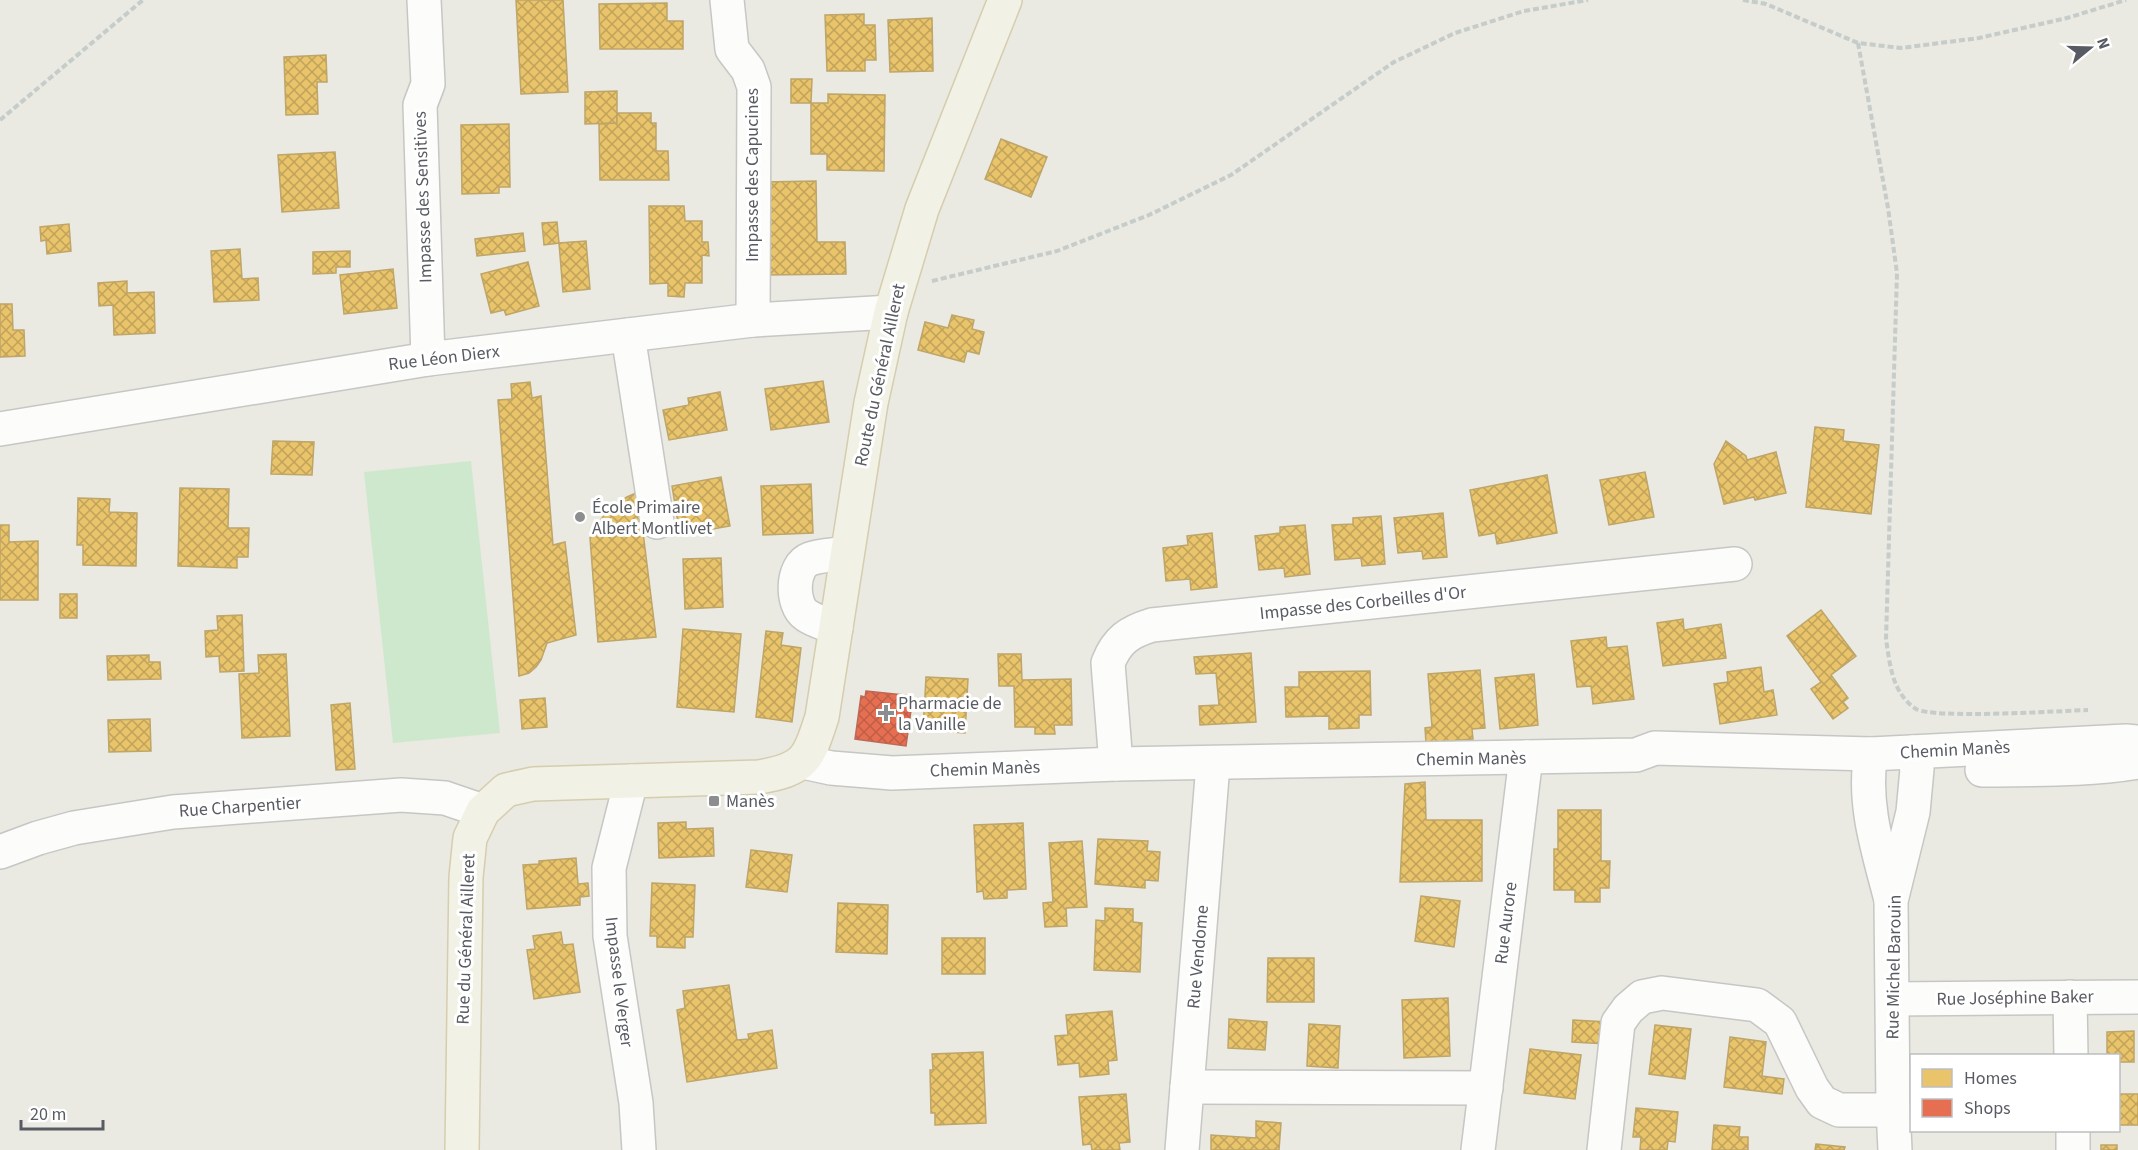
<svg xmlns="http://www.w3.org/2000/svg" width="2138" height="1150" font-family="'Source Sans 3',sans-serif">
  <style>
    .pitch { fill: #cee8cd }
    .homes { fill: url(#homes-cross-hatch); stroke: #bea568; stroke-width: 1.5 }
    .shops { fill: url(#shops-cross-hatch); stroke: #bc6956; stroke-width: 1.5 }
    .lines { fill: none; stroke-linecap: round; stroke-linejoin: round }
    .minor-casing { stroke: #c6c7c5; stroke-width: 36 }
    .major-casing { stroke: #d5cdae; stroke-width: 36 }
    .path { stroke: #c5ccc9; stroke-width: 4; stroke-dasharray: 6 3; stroke-linecap: butt }
    .minor { stroke: #fcfcfb; stroke-width: 33 }
    .major { stroke: #f2f1e5; stroke-width: 33 }
    .poi-dot { fill: #8b8d8f; stroke: #fff; stroke-width: 2 }
    .labels { text-anchor: middle; dominant-baseline: central; stroke-width: 6; stroke-linejoin: round; paint-order: stroke }
    .street-label { font-size: 18px; fill: #585c62; stroke: #fff }
    .poi-label { font-size: 18px; fill: #585c62; stroke: #fff; text-anchor: start }
  </style>
  <defs>
    <pattern id="homes-cross-hatch" width="8" height="8" patternUnits="userSpaceOnUse" patternTransform="scale(1.5)"><rect width="8" height="8" fill="#e9c46a"/><path d="M0 0l8 8M0 8l8-8" fill="none" stroke="#c0a25b"/></pattern>
    <pattern id="shops-cross-hatch" width="8" height="8" patternUnits="userSpaceOnUse" patternTransform="scale(1.5)"><rect width="8" height="8" fill="#e76f51"/><path d="M0 0l8 8M0 8l8-8" fill="none" stroke="#be5e47"/></pattern>
  </defs>
  <rect width="100%" height="100%" fill="#eae9e2"/>
  <polygon class="pitch" points="471,461 500,733 393,743 364,472"/>
  <g class="homes">
    <polygon points="516,0 563,0 568,92 521,94"/>
    <polygon points="667,3 667,21 683,21 683,49 600,49 599,4"/>
    <polygon points="864,14 864,25 875,25 876,60 865,60 865,71 827,71 825,15"/>
    <polygon points="932,18 933,71 890,72 888,20"/>
    <polygon points="326,55 327,82 317,82 318,114 286,115 284,57"/>
    <polygon points="791,79 812,79 811,103 791,103"/>
    <polygon points="617,91 617,123 585,124 585,92"/>
    <polygon points="828,94 885,95 884,171 827,170 827,154 811,154 811,103 828,103"/>
    <polygon points="617,113 651,113 651,123 656,123 656,151 668,151 669,180 600,180 599,124 617,123"/>
    <polygon points="509,124 510,187 499,187 499,193 462,194 461,125"/>
    <polygon points="1001,139 1047,157 1031,197 985,179"/>
    <polygon points="335,152 339,208 282,212 278,155"/>
    <polygon points="816,181 817,242 845,242 846,274 765,275 764,182"/>
    <polygon points="649,206 684,206 685,221 702,221 702,242 708,242 709,256 702,255 702,283 685,283 684,297 668,296 668,283 650,284"/>
    <polygon points="557,222 559,243 544,245 542,223"/>
    <polygon points="69,224 71,251 47,254 46,240 41,241 40,227"/>
    <polygon points="523,233 525,251 477,256 475,239"/>
    <polygon points="586,241 590,289 563,292 559,243"/>
    <polygon points="240,249 242,279 258,278 259,300 214,302 211,251"/>
    <polygon points="350,251 350,267 336,267 336,273 313,274 313,252"/>
    <polygon points="528,262 539,306 506,315 504,310 491,313 481,274"/>
    <polygon points="393,269 397,308 344,314 340,275"/>
    <polygon points="127,281 127,293 154,292 155,333 114,335 113,305 99,306 98,283"/>
    <polygon points="0,304 12,304 13,330 24,330 25,356 0,357"/>
    <polygon points="952,315 974,320 972,329 984,332 979,354 967,351 964,362 918,350 925,322 948,328"/>
    <polygon points="823,381 829,422 771,430 765,389"/>
    <polygon points="530,382 532,398 541,396 553,545 565,542 576,635 547,643 541,660 536,667 529,673 519,676 498,400 512,399 511,384"/>
    <polygon points="720,392 727,430 669,440 663,410 689,405 688,398"/>
    <polygon points="1815,427 1844,430 1843,441 1879,445 1871,514 1806,507"/>
    <polygon points="273,441 314,442 312,475 271,474"/>
    <polygon points="1726,441 1746,456 1747,460 1776,452 1786,493 1755,500 1754,497 1724,504 1714,464"/>
    <polygon points="1645,472 1654,517 1609,525 1600,480"/>
    <polygon points="1547,475 1557,533 1497,544 1495,533 1479,536 1470,490"/>
    <polygon points="721,477 730,526 680,535 672,486"/>
    <polygon points="811,484 813,533 763,535 761,486"/>
    <polygon points="180,488 229,489 228,528 249,528 248,557 237,557 237,568 178,566"/>
    <polygon points="638,492 656,637 598,642 590,538 599,522 610,508 627,497"/>
    <polygon points="78,498 110,499 109,512 137,513 136,566 83,565 83,545 77,545"/>
    <polygon points="1443,513 1447,557 1423,559 1422,551 1398,553 1394,518"/>
    <polygon points="1381,516 1385,564 1362,566 1361,558 1335,560 1332,525 1353,524 1353,518"/>
    <polygon points="0,525 9,525 9,542 38,541 38,600 0,600"/>
    <polygon points="1305,525 1310,574 1285,577 1284,568 1259,570 1255,536 1280,533 1280,527"/>
    <polygon points="1212,533 1217,587 1191,590 1190,579 1166,581 1163,548 1188,545 1187,536"/>
    <polygon points="721,558 723,607 685,609 683,559"/>
    <rect x="60" y="594" width="17" height="24"/>
    <polygon points="1821,610 1856,656 1831,675 1848,698 1843,702 1848,708 1833,719 1811,689 1821,682 1787,636"/>
    <polygon points="242,615 244,671 220,672 219,656 206,657 205,631 218,630 217,616"/>
    <polygon points="1683,619 1684,630 1721,624 1726,658 1663,666 1657,623"/>
    <polygon points="683,629 741,634 734,712 677,707"/>
    <polygon points="766,631 783,633 781,645 801,648 792,722 756,717"/>
    <polygon points="1606,637 1607,648 1627,646 1634,699 1593,704 1591,686 1577,687 1571,641"/>
    <polygon points="1251,653 1256,722 1200,725 1199,706 1219,705 1216,673 1196,674 1194,657"/>
    <polygon points="286,654 290,736 242,738 239,674 259,673 258,655"/>
    <polygon points="998,654 1021,654 1022,680 1071,679 1072,725 1054,725 1055,734 1035,734 1035,727 1015,727 1014,686 999,686"/>
    <polygon points="149,655 149,662 160,662 161,679 108,680 107,656"/>
    <polygon points="1761,667 1764,692 1773,690 1777,715 1720,724 1714,684 1728,682 1727,672"/>
    <polygon points="1480,670 1485,728 1472,729 1473,739 1426,743 1425,728 1432,727 1428,674"/>
    <polygon points="1370,671 1371,715 1359,715 1359,728 1329,729 1329,716 1286,717 1285,687 1299,687 1299,672"/>
    <polygon points="1534,674 1538,725 1500,729 1495,678"/>
    <polygon points="926,677 968,679 965,733 923,730"/>
    <polygon points="545,698 547,727 522,729 520,700"/>
    <polygon points="350,703 355,769 336,770 331,705"/>
    <polygon points="150,719 151,751 109,752 108,720"/>
    <polygon points="1425,782 1426,820 1482,820 1482,881 1400,882 1405,784"/>
    <polygon points="1558,810 1601,810 1601,861 1610,861 1609,888 1600,888 1600,902 1575,902 1575,890 1554,890 1554,849 1558,849"/>
    <polygon points="686,822 686,829 713,828 714,856 659,858 658,823"/>
    <polygon points="1023,823 1026,889 1007,890 1007,898 984,899 983,891 977,892 974,825"/>
    <polygon points="1098,839 1148,841 1147,851 1160,852 1158,881 1145,880 1145,888 1095,884"/>
    <polygon points="1082,841 1087,907 1066,908 1067,926 1045,927 1043,903 1053,902 1049,843"/>
    <polygon points="751,850 792,855 787,892 746,887"/>
    <polygon points="576,858 578,884 588,883 589,896 580,897 580,905 527,909 523,865 539,864 539,861"/>
    <polygon points="652,883 695,885 693,937 685,937 685,948 657,947 657,936 650,936"/>
    <polygon points="1421,896 1460,901 1454,947 1415,941"/>
    <polygon points="838,903 888,905 887,954 836,952"/>
    <polygon points="1105,908 1133,909 1133,922 1142,923 1140,972 1094,970 1096,920 1105,921"/>
    <polygon points="561,932 563,945 573,944 580,992 534,999 527,950 535,949 533,936"/>
    <rect x="942" y="938" width="43" height="36"/>
    <polygon points="1268,958 1314,958 1314,1002 1267,1002"/>
    <polygon points="729,985 737,1040 749,1039 748,1034 772,1030 777,1068 687,1082 677,1010 685,1008 683,991"/>
    <polygon points="1448,998 1450,1056 1404,1058 1402,1000"/>
    <polygon points="1112,1011 1117,1060 1108,1061 1109,1074 1080,1077 1079,1063 1058,1065 1055,1036 1068,1035 1066,1015"/>
    <polygon points="1229,1019 1267,1022 1265,1050 1228,1048"/>
    <polygon points="1573,1020 1608,1022 1607,1044 1572,1042"/>
    <polygon points="1309,1024 1340,1026 1338,1068 1307,1066"/>
    <polygon points="1655,1025 1691,1029 1685,1079 1649,1074"/>
    <polygon points="2134,1031 2134,1062 2118,1062 2118,1056 2107,1056 2107,1032"/>
    <polygon points="1730,1037 1766,1042 1762,1076 1784,1079 1782,1094 1724,1087"/>
    <polygon points="1530,1049 1581,1055 1575,1099 1524,1093"/>
    <polygon points="983,1052 986,1123 935,1125 935,1113 931,1113 930,1070 933,1070 932,1054"/>
    <polygon points="1126,1094 1130,1142 1119,1143 1120,1150 1092,1150 1091,1144 1083,1145 1079,1097"/>
    <rect x="2118" y="1094" width="20" height="31"/>
    <polygon points="1636,1108 1678,1112 1675,1142 1668,1141 1667,1150 1640,1150 1641,1137 1633,1137"/>
    <polygon points="1256,1121 1281,1123 1279,1150 1211,1150 1211,1135 1256,1138"/>
    <polygon points="1714,1125 1740,1127 1739,1137 1748,1137 1748,1150 1712,1150"/>
    <polygon points="1816,1144 1845,1147 1844,1150 1815,1150"/>
    <rect x="2101" y="1145" width="16" height="5"/>
  </g>
  <polygon class="shops" points="866,691 913,696 906,746 855,739 861,696 865,697"/>
  <g class="lines">
    <defs>
      <g id="minor">
        <polyline points="424,0 428,84 420,105 428,359"/>
        <polyline points="727,0 732,49 748,70 754,87 753,320"/>
        <polyline points="628,335 657,522"/>
        <polyline points="0,429 428,359 753,320 891,312"/>
        <path d="M 836,628 C 827,624 814,621 806,615 C 791,605 791,566 810,559 C 821,555 836,555 847,553"/>
        <path d="M 1871,754 C 1862,803 1879,853 1891,900"/>
        <polyline points="803,762 831,768 892,773 1116,764 1636,755 1655,748 1871,754 2126,741 2138,742"/>
        <path d="M 1116,764 L 1108,663 C 1117,640 1129,632 1152,625 L 1735,564"/>
        <path d="M 1982,770 C 2034,769 2086,771 2138,762"/>
        <polyline points="631,781 609,868 610,936 636,1103 639,1150"/>
        <polyline points="0,852 38,838 74,828 173,812 401,795 445,798 483,811"/>
        <polyline points="2070,997 2071,1056"/>
        <polyline points="1893,999 2138,997"/>
        <polyline points="1187,1087 1486,1088"/>
        <polyline points="2073,1130 2073,1150"/>
        <polyline points="1182,1150 1213,764"/>
        <polyline points="1478,1150 1526,757"/>
        <polyline points="1604,1150 1618,1023 1628,1009 1642,997 1662,993 1757,1005 1780,1022 1812,1088 1822,1102 1839,1110 1880,1110 1893,1108"/>
        <polyline points="1895,1150 1893,1108 1891,901 1913,812 1917,769 1912,752"/>
      </g>
      <path id="major" d="M 462,1150 L 466,877 L 470,838 L 483,811 L 506,790 L 533,784 L 759,777 C 805,769 808,760 822,717 L 871,403 L 891,312 L 922,209 L 1005,0"/>
    </defs>
    <use href="#minor" class="minor-casing"/>
    <use href="#major" class="major-casing"/>
    <g class="path">
      <polyline points="1743,0 1766,4 1858,43 1901,48 1979,38 2067,18 2126,0"/>
      <path d="M 1858,43 L 1888,208 L 1897,273 L 1886,639 C 1890,665 1892,693 1916,709 C 1933,719 2060,711 2088,710"/>
      <polyline points="0,120 143,0"/>
      <polyline points="932,281 1057,251 1149,215 1231,175 1394,62 1455,33 1524,11 1588,0"/>
    </g>
    <use href="#minor" class="minor"/>
    <use href="#major" class="major"/>
  </g>
  <g class="poi-dot">
    <circle cx="580" cy="517" r="6"/>
    <path d="M883 704h6v6h6v6h-6v6h-6v-6h-6v-6h6z"/>
    <rect x="708" y="795" width="12" height="12" rx="3"/>
  </g>
  <g class="labels">
    <g class="street-label">
      <text transform="translate(752 175) rotate(-90)">Impasse des Capucines</text>
      <text transform="translate(423 197) rotate(-92)">Impasse des Sensitives</text>
      <text transform="translate(444 358) rotate(-7)">Rue Léon Dierx</text>
      <text transform="translate(880 375) rotate(-78)">Route du Général Ailleret</text>
      <text transform="translate(1363 603) rotate(-6)">Impasse des Corbeilles d'Or</text>
      <text transform="translate(1955 750) rotate(-3)">Chemin Manès</text>
      <text transform="translate(1471 759) rotate(-1)">Chemin Manès</text>
      <text transform="translate(985 769) rotate(-2)">Chemin Manès</text>
      <text transform="translate(240 807) rotate(-4)">Rue Charpentier</text>
      <text transform="translate(1506 923) rotate(-83)">Rue Aurore</text>
      <text transform="translate(466 939) rotate(-88)">Rue du Général Ailleret</text>
      <text transform="translate(1198 957) rotate(-85)">Rue Vendome</text>
      <text transform="translate(1894 967) rotate(-89)">Rue Michel Barouin</text>
      <text transform="translate(619 982) rotate(83)">Impasse le Verger</text>
      <text transform="translate(2015 998) rotate(-1)">Rue Joséphine Baker</text>
    </g>
    <g class="poi-label">
      <text x="592" y="507">École Primaire<tspan x="592" dy="21">Albert Montlivet</tspan></text>
      <text x="898" y="703">Pharmacie de<tspan x="898" dy="21">la Vanille</tspan></text>
      <text x="726" y="801">Manès</text>
    </g>
  </g>
  <rect x="1910" y="1054" width="210" height="78" fill="#ffffff" stroke="#bcbec0" stroke-width="1.5"/>
  <rect x="1922" y="1069" width="30" height="18" fill="#e9c46a" stroke="#bcbec0" stroke-width="1.5"/>
  <text x="1964" y="1084" font-size="18" fill="#585c62">Homes</text>
  <rect x="1922" y="1099" width="30" height="18" fill="#e76f51" stroke="#bcbec0" stroke-width="1.5"/>
  <text x="1964" y="1114" font-size="18" fill="#585c62">Shops</text>
  <g transform="translate(2090 48) rotate(71)" stroke="#ffffff" stroke-width="4.5" paint-order="stroke">
  <path d="M0-4.5L10 22L0 15L-10 22Z" fill="#585c62"/>
  <text y="-9" font-size="16" font-weight="bold" text-anchor="middle" fill="#585c62">N</text>
  </g>
  <path d="M21 1120v9h82v-9" fill="none" stroke="#585c62" stroke-width="3"/>
  <text x="30" y="1120" font-size="18" fill="#585c62" stroke="#ffffff" stroke-width="4.5" paint-order="stroke">20 m</text>
</svg>
